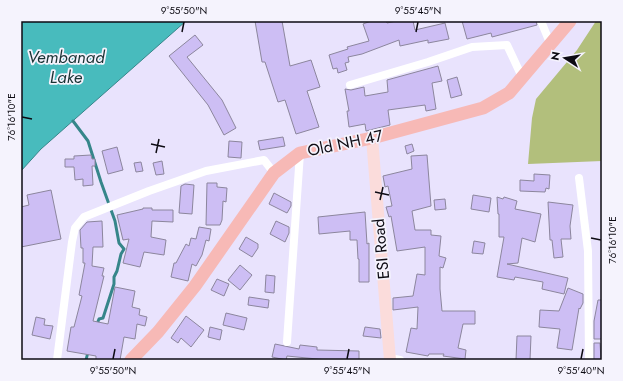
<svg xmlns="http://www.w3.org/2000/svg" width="623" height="381" font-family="Jost,sans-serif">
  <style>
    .green { fill: #b2bf7c }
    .water { fill: #48bbbd; stroke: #36868a }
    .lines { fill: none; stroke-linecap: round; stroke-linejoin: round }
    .stream { stroke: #36868a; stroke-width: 3 }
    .building { fill: #cdbef4; stroke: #8c869d }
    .minor { stroke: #fff; stroke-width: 8 }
    .secondary { stroke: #fbdcdb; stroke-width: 12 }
    .primary { stroke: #f7b9b6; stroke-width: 13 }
    .ticks { fill: none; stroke: #0d0b13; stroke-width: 1.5 }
    .labels { text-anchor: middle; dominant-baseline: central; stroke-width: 3.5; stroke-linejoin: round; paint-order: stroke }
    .street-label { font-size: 16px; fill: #0d0b13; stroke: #f5f3fd }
    .water-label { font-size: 17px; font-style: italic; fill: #1a3334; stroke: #f5f3fd }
    .neatline { fill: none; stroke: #0d0b13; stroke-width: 1.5 }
    .ticks-label { font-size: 10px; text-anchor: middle; fill: #0d0b13 }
  </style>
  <rect width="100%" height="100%" fill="#e9e3fd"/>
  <polygon class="green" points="596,21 602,21 602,161 528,164 532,118 536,99 577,50"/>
  <polygon class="water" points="21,21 186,21 41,149 21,171"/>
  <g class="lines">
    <g class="stream">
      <polyline points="73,121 88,141 101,182 115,221 119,243 124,249 121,254 117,271 114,277 114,284 103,318 99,319 97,324"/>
      <polyline points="86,360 88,352"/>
    </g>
  </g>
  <g class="building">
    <polygon points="255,21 282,21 290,66 311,60 320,87 307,91 319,127 296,134 285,100 278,102 265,62 262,62"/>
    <polygon points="371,21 386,21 387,23 396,21 413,21 415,30 445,23 449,39 428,43 428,40 400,46 399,40 362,54 348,57 349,62 345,63 347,70 338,73 337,68 333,69 329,55 348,49 347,47 369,41 363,24"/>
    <polygon points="462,21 536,21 537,25 492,37 491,33 467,39"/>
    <polygon points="195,35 203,45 187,57 222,100 236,128 224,135 208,105 169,56"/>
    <polygon points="438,66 442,81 432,83 436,109 426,111 425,105 388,110 390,125 366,131 365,124 349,127 347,111 349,111 345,89 351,90 364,87 365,96 388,92 387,80"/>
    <polygon points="457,77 462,95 451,98 447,80"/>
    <polygon points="283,137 285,146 260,150 258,141"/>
    <polygon points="229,141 242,142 241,158 228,157"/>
    <polygon points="412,144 414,151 407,154 405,146"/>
    <polygon points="117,147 123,170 108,174 102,151"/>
    <polygon points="91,155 92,159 95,159 95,166 92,166 93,185 83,186 83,179 75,180 74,167 65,167 65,159 74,159 74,156"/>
    <polygon points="427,155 431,206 412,211 415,230 431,230 431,235 441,236 439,256 446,258 443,268 440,267 440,289 442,311 475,311 475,324 463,324 458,348 466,350 465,359 443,356 444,354 429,354 428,356 406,352 411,328 417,329 418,307 393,310 393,298 413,296 417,274 425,275 425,247 397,251 391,216 389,217 386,207 392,206 388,186 385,187 383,176 412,169 411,156"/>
    <polygon points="162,161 164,174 156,175 153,163"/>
    <polygon points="141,162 143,171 136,172 134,163"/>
    <polygon points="534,174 550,175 549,189 546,188 545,192 520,191 520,180 534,181"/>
    <polygon points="207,183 217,183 217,187 227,188 226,202 223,201 222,220 220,225 206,225"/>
    <polygon points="185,184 194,185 192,214 179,213 181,186"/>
    <polygon points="51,190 61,239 21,247 21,207 29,205 27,195"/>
    <polygon points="274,193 291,202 291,206 287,213 269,204"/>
    <polygon points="473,195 491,198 489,212 471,209"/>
    <polygon points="497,197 503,199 504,197 517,201 515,209 541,214 535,242 522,238 518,263 507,264 568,278 564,294 542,289 543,282 515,277 514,280 497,277 504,237 499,237 499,214 498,214"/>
    <polygon points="445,199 446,209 435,210 434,200"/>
    <polygon points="548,202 573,205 570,226 571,239 561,239 563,257 554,258 552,240 550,240"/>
    <polygon points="143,208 152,208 152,210 173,210 173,222 152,221 151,237 166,240 164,255 144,252 140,267 123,263 129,239 123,240 117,215 143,209"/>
    <polygon points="365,212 367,244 369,243 369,282 359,282 359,259 358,259 357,240 350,240 350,231 319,234 318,217"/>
    <polygon points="102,221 103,247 93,247 92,266 104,268 102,276 104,276 93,321 108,324 115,287 135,291 132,307 140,309 139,315 147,317 145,326 137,324 135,339 124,337 120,360 96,360 96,356 67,351 71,327 74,327 82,296 79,295 85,263 83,263 83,248 81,248 80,230 87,222"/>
    <polygon points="276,221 289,227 289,233 285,242 270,234"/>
    <polygon points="199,227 211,229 209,241 206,240 202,255 196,266 192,264 188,281 171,277 174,263 176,263 186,244 189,246 191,238 196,239"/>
    <polygon points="246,237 258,244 258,248 252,257 239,249"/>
    <polygon points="474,241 485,243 483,254 472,253"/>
    <polygon points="240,265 252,275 240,290 228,280"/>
    <polygon points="266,275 275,276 274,293 265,292"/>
    <polygon points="217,279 229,284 224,296 211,290"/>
    <polygon points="568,288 583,294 583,303 580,309 579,308 572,350 557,348 560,329 539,327 540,310 559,311"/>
    <polygon points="249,297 269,300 268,308 248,305"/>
    <polygon points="598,300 602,300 602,339 594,339 594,321"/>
    <polygon points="226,313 247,318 244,330 223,325"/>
    <polygon points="186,316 204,330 191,347 181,338 178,343 171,338"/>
    <polygon points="36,317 45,319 44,325 53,326 50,339 32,335"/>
    <polygon points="210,327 222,330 220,340 208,337"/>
    <polygon points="365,327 380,329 381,338 363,336"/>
    <polygon points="517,336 531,336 530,360 516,360"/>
    <polygon points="594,343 600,343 601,360 594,360"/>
    <polygon points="275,344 299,349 300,345 317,347 317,350 359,351 359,360 327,360 287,356 286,360 272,357"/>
  </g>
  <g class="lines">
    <g class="minor">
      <polyline points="541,21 550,43"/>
      <polyline points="350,85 428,62 472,47 507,45 522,77"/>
      <polyline points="579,178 588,251 589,360"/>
      <polyline points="287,342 300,153"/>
      <polyline points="390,358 400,360"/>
      <polyline points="57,360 72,242 75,228 84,217 149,191 206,171 264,160 274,173"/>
    </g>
    <polyline class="secondary" points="372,138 390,360"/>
    <polyline class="primary" points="131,360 158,332 195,286 274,173 300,153 372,138 483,108 509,93 570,21"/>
  </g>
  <path class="ticks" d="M 182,32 L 184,22M 416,32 L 418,22M 22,117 L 32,119M 151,144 L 165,147M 156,153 L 159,139M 375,192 L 389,195M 380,200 L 383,187M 591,238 L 601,240M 113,359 L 115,349M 347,359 L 349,349M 581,359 L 583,349"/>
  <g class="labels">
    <g class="street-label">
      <text transform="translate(345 143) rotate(-12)">Old NH 47</text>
      <text transform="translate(381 249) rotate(-95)">ESI Road</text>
    </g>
    <g class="water-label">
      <text x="66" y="57">Vembanad<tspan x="66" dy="20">Lake</tspan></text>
    </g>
  </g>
  <rect width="623" height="381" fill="none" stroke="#f5f3fd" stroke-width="44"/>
  <g transform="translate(565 58) rotate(282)" stroke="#f5f3fd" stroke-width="3" paint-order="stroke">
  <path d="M0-3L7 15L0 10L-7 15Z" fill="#0d0b13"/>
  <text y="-6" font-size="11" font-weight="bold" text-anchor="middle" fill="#0d0b13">N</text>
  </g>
  <rect x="22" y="22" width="579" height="337" class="neatline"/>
  <g class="ticks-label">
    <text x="184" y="14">9°55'50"N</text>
    <text x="418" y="14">9°55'45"N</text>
    <text transform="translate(11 117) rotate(-90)" y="4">76°16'10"E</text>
    <text transform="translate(612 240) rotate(-90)" y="4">76°16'10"E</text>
    <text x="113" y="374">9°55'50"N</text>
    <text x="347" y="374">9°55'45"N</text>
    <text x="581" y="374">9°55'40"N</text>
  </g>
</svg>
